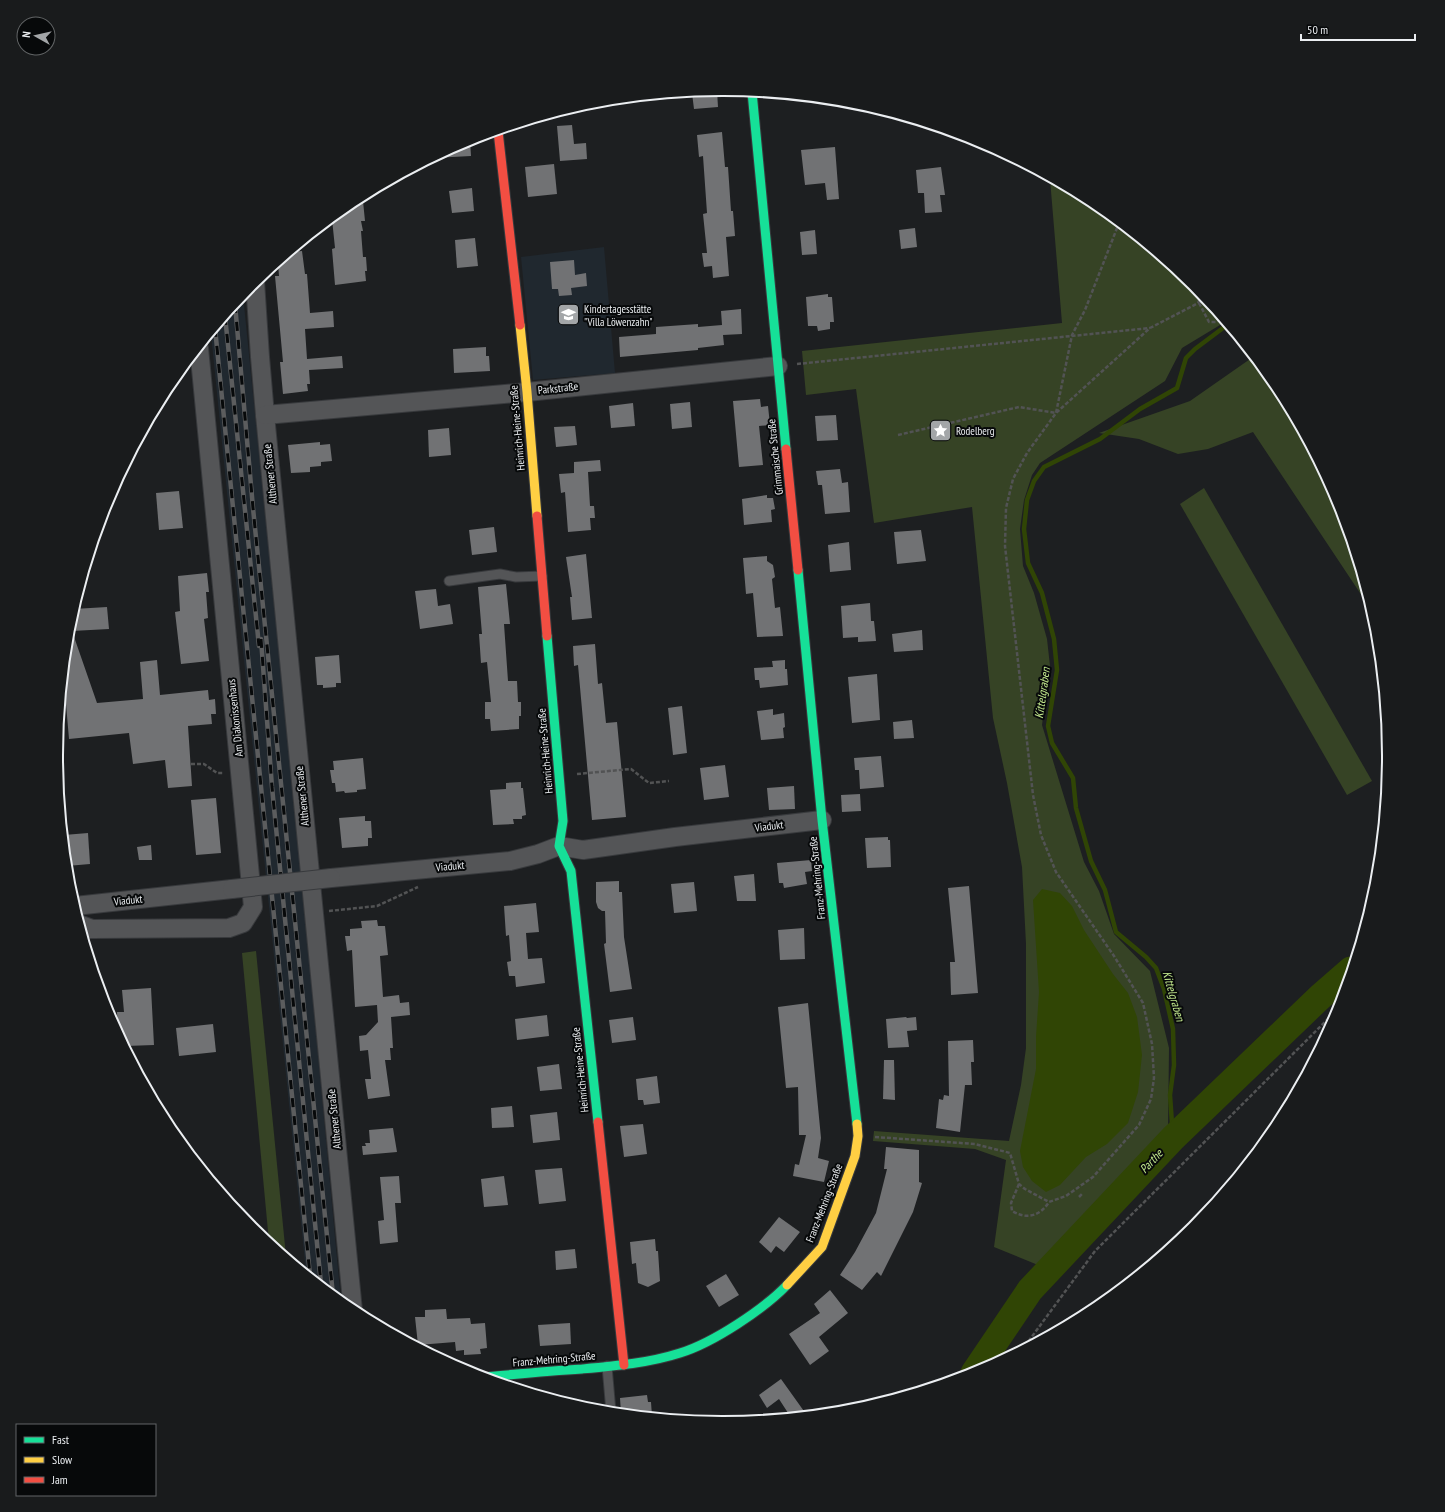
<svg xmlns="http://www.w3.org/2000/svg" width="1445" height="1512" font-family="'PT Sans Narrow',sans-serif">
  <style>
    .built { fill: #20282f }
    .green { fill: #364325 }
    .water { fill: #304505 }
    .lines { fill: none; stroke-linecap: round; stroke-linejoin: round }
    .stream { stroke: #304505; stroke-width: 4.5 }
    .river { stroke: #304505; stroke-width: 27 }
    .building { fill: #717274 }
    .lane-casing { stroke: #383a3d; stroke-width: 11 }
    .street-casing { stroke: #383a3d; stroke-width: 20 }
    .fast-casing { stroke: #383a3d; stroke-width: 11 }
    .slow-casing { stroke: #383a3d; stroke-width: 11 }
    .jam-casing { stroke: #383a3d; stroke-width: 11 }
    .path { stroke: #525354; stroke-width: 2.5; stroke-dasharray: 4 2; stroke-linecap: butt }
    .lane { stroke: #545557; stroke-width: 9 }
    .street { stroke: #545557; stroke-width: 18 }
    .fast { stroke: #16e098; stroke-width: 9 }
    .slow { stroke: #ffcf43; stroke-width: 9 }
    .jam { stroke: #f24e42; stroke-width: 9 }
    .rail-casing { stroke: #5c5d5e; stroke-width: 4.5 }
    .rail { stroke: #07090a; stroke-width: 3; stroke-dasharray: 9; stroke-linecap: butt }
    .street-bridge-casing { stroke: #383a3d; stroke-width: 20; stroke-linecap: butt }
    .street-bridge { stroke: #545557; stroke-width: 18 }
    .labels { text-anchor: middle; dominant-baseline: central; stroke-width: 4; stroke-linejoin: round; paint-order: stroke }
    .poi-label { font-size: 11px; fill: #ebeef1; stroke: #07090a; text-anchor: start }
    .street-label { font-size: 11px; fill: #ebeef1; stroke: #07090a }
    .water-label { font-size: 12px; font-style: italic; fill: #c2e88d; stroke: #07090a }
    .rim { fill: none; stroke: #ebeef1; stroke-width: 2 }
  </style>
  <rect width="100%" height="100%" fill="#1d1f21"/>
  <g class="built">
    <polygon points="604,247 615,373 533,380 521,257"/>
    <polygon points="243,295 300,861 341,1301 306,1272 211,334"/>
  </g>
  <g class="green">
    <polygon points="1050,179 1093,202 1194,285 1225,322 1182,348 1165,381 1040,463 1032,475 1024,500 1020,529 1023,566 1034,593 1047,639 1050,666 1042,725 1084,862 1099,891 1114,934 1150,971 1169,1048 1168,1133 1038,1265 994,1247 1006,1160 975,1149 873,1141 874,1131 1009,1141 1021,1085 1026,1048 1026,944 1022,867 1007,783 993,718 972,507 874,523 856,389 806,395 802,351 1062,323"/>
    <polygon points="1253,357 1277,386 1338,501 1372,611 1253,432 1208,449 1178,454 1139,439 1099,433 1190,401"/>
    <polygon points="1204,488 1372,781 1347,795 1180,504"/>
    <polygon points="256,951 286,1256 269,1242 242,953"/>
  </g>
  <polygon class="water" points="1042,889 1060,893 1072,906 1084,930 1113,974 1128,993 1137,1017 1142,1055 1138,1092 1128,1123 1107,1144 1086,1157 1060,1185 1046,1192 1032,1181 1023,1167 1020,1151 1036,1069 1036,1037 1039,992 1033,900"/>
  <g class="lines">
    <polyline class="stream" points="1173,1138 1170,1095 1174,1065 1173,1029 1164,989 1156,968 1146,957 1116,932 1105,890 1091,861 1076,808 1073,778 1052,743 1048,726 1057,670 1054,639 1042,593 1028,563 1024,529 1027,500 1034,481 1044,467 1100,439 1140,409 1177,388 1186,358 1195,349 1227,325"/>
    <polyline class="river" points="974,1373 1030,1290 1173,1138 1320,997 1351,970"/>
  </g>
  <g class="building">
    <polygon points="717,90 718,107 694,109 692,93"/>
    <polygon points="572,125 574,144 586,143 587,159 560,161 557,126"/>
    <polygon points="722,132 725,167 728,167 731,211 733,211 735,236 726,237 729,276 713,278 712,266 704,267 702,253 707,253 703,214 707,213 703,156 699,157 697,135"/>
    <polygon points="470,139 471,156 433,158 468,140"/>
    <polygon points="835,147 839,199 827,200 825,183 805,185 801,150"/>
    <polygon points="554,164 557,194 528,197 525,167"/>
    <polygon points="941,167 945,195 940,195 942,212 925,213 924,193 918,193 916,170"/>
    <polygon points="472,188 474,211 452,213 449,191"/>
    <polygon points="359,198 359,202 363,201 365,221 361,221 363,231 361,231 363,257 366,257 367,271 365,271 366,281 335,285 332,249 335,248 332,219 352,202"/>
    <polygon points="915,228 917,247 901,249 899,230"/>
    <polygon points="815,230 817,254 802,255 800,232"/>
    <polygon points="475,238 478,266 457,268 455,240"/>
    <polygon points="302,251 305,274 307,274 310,313 333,311 334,327 305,329 307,359 342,356 343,368 309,370 310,384 307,384 308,391 283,394 280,362 283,362 275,276 279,276 278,263 291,252"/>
    <polygon points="574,260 575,275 586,273 587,286 571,288 572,295 559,296 558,289 552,289 550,262"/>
    <polygon points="828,294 828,297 832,297 834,322 830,322 830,329 818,331 817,326 808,326 806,297"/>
    <polygon points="741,309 742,334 723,335 724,345 698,348 698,350 620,357 619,337 656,334 656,327 698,324 698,327 722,325 721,311"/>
    <polygon points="486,347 486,356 489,356 490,371 454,373 453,349"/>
    <polygon points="760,399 761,407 768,406 770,425 759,426 763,465 739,467 733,401"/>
    <polygon points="690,402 692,427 672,429 670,404"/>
    <polygon points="633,403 635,426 611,428 609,406"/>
    <polygon points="836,415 838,440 817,441 815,416"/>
    <polygon points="575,426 577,445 556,447 554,427"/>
    <polygon points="449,428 451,455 429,457 428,430"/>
    <polygon points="320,442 320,445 330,444 332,461 321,462 321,466 310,467 310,472 291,473 288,445"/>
    <polygon points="600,460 601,471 588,472 590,506 594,506 595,518 590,518 591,530 568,532 565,492 561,493 559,474 574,473 574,462"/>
    <polygon points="840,469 842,483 848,482 850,512 825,514 822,485 818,485 816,471"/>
    <polygon points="179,491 183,528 159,530 156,493"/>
    <polygon points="767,495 767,498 773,498 775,509 771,510 772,522 744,525 742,499"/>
    <polygon points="494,527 497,552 472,555 469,530"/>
    <polygon points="921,530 926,561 897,564 894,532"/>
    <polygon points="849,542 851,570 830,572 828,545"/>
    <polygon points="586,554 592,618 572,620 570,597 572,597 566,557"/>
    <polygon points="767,556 767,561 773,565 775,577 772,579 775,608 780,607 783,636 757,637 753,593 746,594 743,558"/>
    <polygon points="207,573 209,592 206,592 208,618 204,619 209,661 181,664 175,612 180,611 178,576"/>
    <polygon points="506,584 510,624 504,624 508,681 517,681 518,702 521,702 521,716 519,716 519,729 491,731 490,719 485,719 485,702 491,702 487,662 481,663 479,634 482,634 478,587"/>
    <polygon points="436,589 438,606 450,604 453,624 420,629 415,591"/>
    <polygon points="870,603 871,621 874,621 876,641 858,642 858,637 843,638 841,606"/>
    <polygon points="107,607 109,629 72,631 97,703 143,699 140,662 157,660 160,695 208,690 209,700 215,699 216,714 211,714 212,724 188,726 192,786 168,788 165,760 133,764 129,733 69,739 66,704 62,694 69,626 74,609"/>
    <polygon points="922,630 923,650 894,652 892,634"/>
    <polygon points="595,644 598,684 602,683 606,723 617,722 626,817 592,820 578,665 574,666 573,646"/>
    <polygon points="339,655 341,683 336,683 336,687 323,688 323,685 317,685 315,657"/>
    <polygon points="785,660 785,669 787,669 788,685 760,688 759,680 755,680 754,668 773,667 772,661"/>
    <polygon points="877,674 880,720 852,723 848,677"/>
    <polygon points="682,706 687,753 673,755 668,708"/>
    <polygon points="773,709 773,715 784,713 785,727 783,728 784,738 761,740 757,711"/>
    <polygon points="912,720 914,738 894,739 893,722"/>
    <polygon points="881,756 884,787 860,789 859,770 855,770 854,758"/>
    <polygon points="363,758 366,789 357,790 357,792 345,793 344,791 336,792 335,783 332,783 330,770 334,770 333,761"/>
    <polygon points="725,765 729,797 704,800 700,768"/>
    <polygon points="521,782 521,788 523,788 526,815 522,816 522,819 513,819 514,824 493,825 490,790 506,789 506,783"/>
    <polygon points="794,786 795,809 769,810 767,788"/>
    <polygon points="860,794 861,811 842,812 841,795"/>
    <polygon points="216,798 221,853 196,855 191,800"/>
    <polygon points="365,816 365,821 371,821 372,838 368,838 368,846 342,848 339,818"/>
    <polygon points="88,833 90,864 67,866 64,835"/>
    <polygon points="888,837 888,840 890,840 891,867 867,868 865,838"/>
    <polygon points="151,845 152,860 139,860 137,847"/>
    <polygon points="811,860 812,871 805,872 807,884 784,888 783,883 779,883 777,863"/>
    <polygon points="754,874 756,901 737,901 734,876"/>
    <polygon points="619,881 619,892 622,892 624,937 632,989 610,992 604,944 606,943 605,911 602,911 598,908 596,902 596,882"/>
    <polygon points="694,882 697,911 674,913 671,884"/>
    <polygon points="969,886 978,993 951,995 950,962 955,962 948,888"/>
    <polygon points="536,903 539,932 526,933 528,959 542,958 545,983 516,987 515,976 509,976 507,962 511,961 509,935 506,936 504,906"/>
    <polygon points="377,920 378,926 385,926 388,955 380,956 383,997 399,995 400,1003 409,1002 410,1015 391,1017 393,1048 390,1048 391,1060 385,1060 390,1096 368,1099 365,1079 371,1079 368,1050 360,1051 359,1036 366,1035 378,1022 377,1005 355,1007 352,950 347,951 345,936 350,936 350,929 362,928 361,921"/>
    <polygon points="804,928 805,959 780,960 778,930"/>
    <polygon points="151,988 154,1045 126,1046 118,1033 117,1012 124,1012 122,990"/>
    <polygon points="808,1003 821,1138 818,1158 829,1161 824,1182 793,1176 795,1164 799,1165 806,1135 799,1135 798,1087 786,1088 778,1007"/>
    <polygon points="547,1015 549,1036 517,1040 515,1019"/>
    <polygon points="633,1017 636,1040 612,1043 609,1020"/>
    <polygon points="906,1017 907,1018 916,1017 917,1030 907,1031 909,1047 888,1048 886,1019"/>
    <polygon points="213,1024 216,1052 179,1056 176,1028"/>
    <polygon points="973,1040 974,1062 971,1062 972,1085 965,1085 960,1132 936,1128 939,1099 943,1100 944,1095 949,1096 948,1041"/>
    <polygon points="884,1060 894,1060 895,1100 883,1099"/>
    <polygon points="559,1064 562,1089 540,1091 537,1067"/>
    <polygon points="657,1076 660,1103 644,1105 643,1100 638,1100 636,1079"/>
    <polygon points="512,1106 514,1127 492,1128 491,1108"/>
    <polygon points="557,1112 560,1140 533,1143 530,1115"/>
    <polygon points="643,1124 647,1154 624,1157 620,1126"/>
    <polygon points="393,1128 397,1152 363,1155 362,1146 366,1146 365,1143 370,1143 369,1130"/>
    <polygon points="886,1147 919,1150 919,1182 922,1183 913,1212 881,1276 877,1272 862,1290 840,1275 855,1252 876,1213 887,1169 884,1169"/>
    <polygon points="562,1168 566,1201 539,1204 535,1170"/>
    <polygon points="399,1176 401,1203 395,1203 398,1242 380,1244 378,1221 384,1220 380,1177"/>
    <polygon points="504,1176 508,1205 484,1207 481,1179"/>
    <polygon points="779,1217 800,1232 784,1252 776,1246 771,1253 759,1242"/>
    <polygon points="655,1239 656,1251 658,1251 660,1281 648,1287 638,1283 636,1263 632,1264 630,1242"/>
    <polygon points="575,1249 577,1268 556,1270 555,1251"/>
    <polygon points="726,1274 739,1295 719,1307 706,1286"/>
    <polygon points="830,1290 848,1313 819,1337 829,1351 810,1365 789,1334 820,1313 814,1304"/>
    <polygon points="446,1309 447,1319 470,1318 471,1324 485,1323 487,1348 480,1349 481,1354 464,1355 464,1350 456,1351 455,1342 418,1345 415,1317 425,1317 425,1310"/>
    <polygon points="570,1323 571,1344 540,1346 538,1325"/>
    <polygon points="781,1379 806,1414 790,1416 779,1399 767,1408 759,1395"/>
    <polygon points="647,1395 648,1402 651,1402 652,1416 621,1413 620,1398"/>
  </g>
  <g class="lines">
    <defs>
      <g id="lane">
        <polyline points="449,581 500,574 516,577 542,576"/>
        <polyline points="607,1366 611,1412"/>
      </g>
      <g id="street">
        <polyline points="255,281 260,357 265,415 353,1311"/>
        <polyline points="265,415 527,392 778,366"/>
        <polyline points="331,878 510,861 538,854 559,846 583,850 675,837 822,820"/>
        <polyline points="75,906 232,889"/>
        <polyline points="81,925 92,929 229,928 243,923 253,907 199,348"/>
      </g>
      <g id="fast">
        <polyline points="752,92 786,449"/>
        <polyline points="798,570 822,820 857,1124"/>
        <polyline points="547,636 563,821 559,846 571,871 598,1122"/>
        <path d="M 485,1377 C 517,1374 549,1371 582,1369 C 615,1366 649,1363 680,1353 C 713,1343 764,1309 787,1285"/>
      </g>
      <g id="slow">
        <polyline points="520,325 527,392 537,516"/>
        <polyline points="787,1285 822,1247 855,1156 858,1136 857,1124"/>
      </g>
      <g id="jam">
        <polyline points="498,131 520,325"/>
        <polyline points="786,449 798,570"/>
        <polyline points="537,516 547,636"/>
        <polyline points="598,1122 624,1365"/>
      </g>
    </defs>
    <use href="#lane" class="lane-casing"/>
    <use href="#street" class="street-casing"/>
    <use href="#fast" class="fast-casing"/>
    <use href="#slow" class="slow-casing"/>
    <use href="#jam" class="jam-casing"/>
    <g class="path">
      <polyline points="1198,303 1202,294"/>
      <polyline points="1199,303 1209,322 1216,322 1222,319"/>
      <polyline points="797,364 1150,328"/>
      <polyline points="898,435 1019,407 1056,413 1072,335 1085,310 1119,223"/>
      <polyline points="191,764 204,764 217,773 224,773"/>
      <polyline points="577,774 631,769 649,783 669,781"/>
      <polyline points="329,911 377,906 418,887"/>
      <polyline points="875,1137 975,1144 1010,1153 1019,1184 1025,1189 1049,1202 1066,1196 1093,1177 1139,1125 1151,1099 1154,1078 1152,1044 1143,1003 1114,956 1056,872 1041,835 1033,795 1005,546 1006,508 1013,479 1027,453 1056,413 1150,328 1206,299"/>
      <polyline points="195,1159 200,1159"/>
      <path d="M 1019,1184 L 1011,1203 L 1012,1211 C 1027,1220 1040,1216 1049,1202"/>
      <polyline points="1079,1197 1083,1193"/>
      <polyline points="1025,1346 1095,1251 1339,1008"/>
    </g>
    <use href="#lane" class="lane"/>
    <use href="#street" class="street"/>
    <use href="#fast" class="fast"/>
    <use href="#slow" class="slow"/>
    <use href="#jam" class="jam"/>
    <defs>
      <g id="rail">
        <polyline points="235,304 253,508 333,1295"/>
        <polyline points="225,316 259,646"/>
        <polyline points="215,328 310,1275"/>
        <polyline points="261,639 272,787 321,1284"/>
      </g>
    </defs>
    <use href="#rail" class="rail-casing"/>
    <use href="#rail" class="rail"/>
    <defs>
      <polyline id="street-bridge" points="232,889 331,878"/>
    </defs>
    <use href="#street-bridge" class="street-bridge-casing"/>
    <use href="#street-bridge" class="street-bridge"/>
  </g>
  <defs>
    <symbol id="school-square" viewBox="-11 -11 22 22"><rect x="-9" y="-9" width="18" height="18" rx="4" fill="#a3a6a8" stroke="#07090a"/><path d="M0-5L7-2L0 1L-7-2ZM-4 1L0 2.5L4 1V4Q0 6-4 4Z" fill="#fff"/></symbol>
    <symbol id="sight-square" viewBox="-11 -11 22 22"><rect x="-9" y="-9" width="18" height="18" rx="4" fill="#a3a6a8" stroke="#07090a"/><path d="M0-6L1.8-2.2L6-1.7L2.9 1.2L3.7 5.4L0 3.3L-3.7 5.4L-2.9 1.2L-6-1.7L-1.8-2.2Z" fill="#fff"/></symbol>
  </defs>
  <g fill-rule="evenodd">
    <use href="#school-square" x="556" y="302" width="25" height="25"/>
    <use href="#sight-square" x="928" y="418" width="25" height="25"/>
  </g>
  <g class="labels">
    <g class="poi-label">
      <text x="584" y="309">Kindertagesstätte<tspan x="584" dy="13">"Villa Löwenzahn"</tspan></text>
      <text x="956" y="431">Rodelberg</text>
    </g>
    <g class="street-label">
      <text transform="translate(558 388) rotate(-6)">Parkstraße</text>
      <text transform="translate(517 428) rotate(-95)">Heinrich-Heine-Straße</text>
      <text transform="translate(775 457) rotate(-96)">Grimmaische Straße</text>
      <text transform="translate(270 474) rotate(-96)">Althener Straße</text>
      <text transform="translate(235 718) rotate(-96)">Am Diakonissenhaus</text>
      <text transform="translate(545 751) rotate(-95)">Heinrich-Heine-Straße</text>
      <text transform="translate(302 796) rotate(-96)">Althener Straße</text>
      <text transform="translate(769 826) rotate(-7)">Viadukt</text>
      <text transform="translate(450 866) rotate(-5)">Viadukt</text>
      <text transform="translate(817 878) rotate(-96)">Franz-Mehring-Straße</text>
      <text transform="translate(128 900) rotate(-6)">Viadukt</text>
      <text transform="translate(580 1070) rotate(-96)">Heinrich-Heine-Straße</text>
      <text transform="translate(334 1119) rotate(-96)">Althener Straße</text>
      <text transform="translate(824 1203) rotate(-69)">Franz-Mehring-Straße</text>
      <text transform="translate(554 1359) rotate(-5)">Franz-Mehring-Straße</text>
    </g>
    <g class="water-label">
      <text transform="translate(1042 693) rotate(-82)">Kittelgraben</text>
      <text transform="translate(1174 996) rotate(74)">Kittelgraben</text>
      <text transform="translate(1151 1161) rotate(-47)">Parthe</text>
    </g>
  </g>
  <path d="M0 0H1445V1512H0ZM722 96H723A659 659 0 0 1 1382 755V757A659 659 0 0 1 723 1416H722A659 659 0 0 1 63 757V755A659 659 0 0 1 722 96Z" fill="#191b1c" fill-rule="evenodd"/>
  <path class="rim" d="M722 96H723A659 659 0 0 1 1382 755V757A659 659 0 0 1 723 1416H722A659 659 0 0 1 63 757V755A659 659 0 0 1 722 96Z"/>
  <rect x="16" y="1424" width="140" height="72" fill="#07090a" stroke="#626566"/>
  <rect x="24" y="1437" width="20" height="6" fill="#16e098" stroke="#626566"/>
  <text x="52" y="1444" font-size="12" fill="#ebeef1">Fast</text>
  <rect x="24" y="1457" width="20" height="6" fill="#ffcf43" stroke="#626566"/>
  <text x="52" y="1464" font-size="12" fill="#ebeef1">Slow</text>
  <rect x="24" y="1477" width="20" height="6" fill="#f24e42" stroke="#626566"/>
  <text x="52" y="1484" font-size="12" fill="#ebeef1">Jam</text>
  <g transform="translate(36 36) rotate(278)"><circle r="19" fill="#07090a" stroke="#626566"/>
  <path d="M0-3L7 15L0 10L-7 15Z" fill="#a3a6a8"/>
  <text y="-6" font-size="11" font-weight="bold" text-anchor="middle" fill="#ebeef1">N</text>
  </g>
  <path d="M1301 34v6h114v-6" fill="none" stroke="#ebeef1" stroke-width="2"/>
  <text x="1307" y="34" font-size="12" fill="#ebeef1" stroke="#07090a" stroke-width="3" paint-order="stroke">50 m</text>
</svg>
